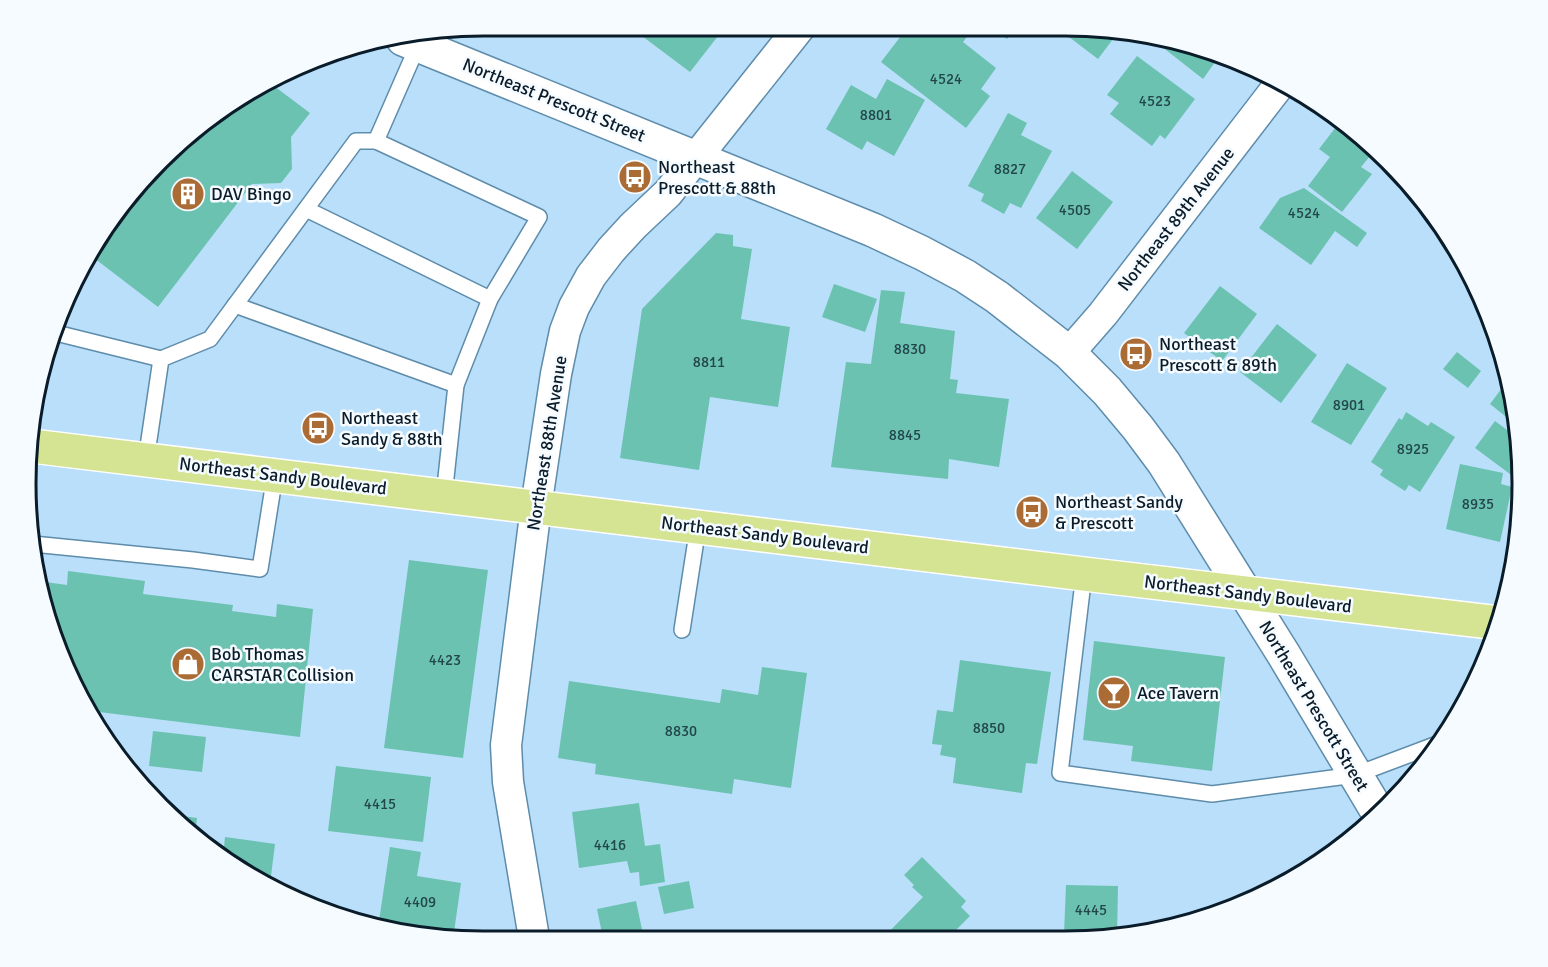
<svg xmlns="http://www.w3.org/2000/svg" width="1548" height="967" font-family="Signika,sans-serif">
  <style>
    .building { fill: #6cc2b1 }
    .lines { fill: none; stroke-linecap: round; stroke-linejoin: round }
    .lane-casing { stroke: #5e8cab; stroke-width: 18 }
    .street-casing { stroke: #5e8cab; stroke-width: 33 }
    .secondary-casing { stroke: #5e8cab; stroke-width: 36 }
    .primary-casing { stroke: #fff; stroke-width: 36 }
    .lane { stroke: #fff; stroke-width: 15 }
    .street { stroke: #fff; stroke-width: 30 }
    .secondary { stroke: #fff; stroke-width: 33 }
    .primary { stroke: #d4e493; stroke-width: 33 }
    .labels { text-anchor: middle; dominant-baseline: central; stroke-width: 5; stroke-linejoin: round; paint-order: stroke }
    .number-label { font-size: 15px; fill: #22464b }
    .street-label { font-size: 18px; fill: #0a1c29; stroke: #f6fbff }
    .poi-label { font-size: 18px; fill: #0a1c29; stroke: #f6fbff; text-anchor: start }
    .rim { fill: none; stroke: #0a1c29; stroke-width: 3 }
  </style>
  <rect width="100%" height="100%" fill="#b9dffa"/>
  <g class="building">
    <polygon points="636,26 725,27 690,72 634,30"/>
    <polygon points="907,28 970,28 972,30 963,42 996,68 981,89 990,96 966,128 881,62"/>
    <polygon points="993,29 1015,29 1007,39"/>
    <polygon points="1076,29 1109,29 1116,35 1098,59 1069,37"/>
    <polygon points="1147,35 1220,55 1203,79"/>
    <polygon points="1137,56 1195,99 1165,139 1160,135 1152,146 1110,114 1119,103 1107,95"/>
    <polygon points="887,79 925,100 894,156 867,141 862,150 826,129 851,85 876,99"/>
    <polygon points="270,83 310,113 291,137 292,169 281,183 252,184 158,307 94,258 90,264 89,264 120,204 229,103"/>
    <polygon points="1008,113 1027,123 1021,135 1052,151 1021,208 1010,203 1004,214 981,201 984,194 968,186"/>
    <polygon points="1342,119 1375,150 1361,167 1372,174 1342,212 1308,186 1330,157 1319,149"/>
    <polygon points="1072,171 1113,202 1077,249 1036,218"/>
    <polygon points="1304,188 1367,233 1357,247 1335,231 1311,265 1259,228 1280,198"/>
    <polygon points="716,233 733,235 733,246 752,249 741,319 790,327 778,407 710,397 699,470 620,458 642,309"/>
    <polygon points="834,284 877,299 865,332 822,317"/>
    <polygon points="1220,286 1257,314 1222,361 1184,333"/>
    <polygon points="881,290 905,292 900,323 955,331 950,379 958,380 956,393 1009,399 999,467 949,459 948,479 831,467 846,362 871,364"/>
    <polygon points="1277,324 1317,355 1281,403 1240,372"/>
    <polygon points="1457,352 1481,371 1468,388 1443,369"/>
    <polygon points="1347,363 1387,388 1351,445 1311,422"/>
    <polygon points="1508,380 1519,424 1519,427 1490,404"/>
    <polygon points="1406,412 1428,426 1431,422 1455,437 1420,492 1409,485 1405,491 1380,475 1383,470 1371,462 1399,418 1402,420"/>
    <polygon points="1495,421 1519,439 1520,469 1514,477 1475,448"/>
    <polygon points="1460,464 1503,473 1501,484 1512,487 1500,542 1446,529"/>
    <polygon points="409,560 488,570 463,758 384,748"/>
    <polygon points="68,571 145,581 143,594 233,605 232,611 276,617 277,604 313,609 300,737 91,711 41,602 38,581 67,585"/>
    <polygon points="1094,641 1225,657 1212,771 1131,761 1133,746 1083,740"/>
    <polygon points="960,660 1051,672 1037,764 1026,763 1022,793 953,783 956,758 940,755 942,745 932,744 937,710 953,712"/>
    <polygon points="762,667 807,673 791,788 734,779 732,794 595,774 596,764 558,758 569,681 720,703 722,689 758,695"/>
    <polygon points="153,731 206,737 202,772 149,766"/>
    <polygon points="336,766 431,777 423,842 328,831"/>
    <polygon points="639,803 645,846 660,844 665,882 640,886 639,872 630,873 627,861 579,868 572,812"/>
    <polygon points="175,815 197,818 195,836"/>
    <polygon points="225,837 275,844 270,884 223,857"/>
    <polygon points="390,847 421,852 417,876 461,883 454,932 379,921"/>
    <polygon points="922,857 966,901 961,907 970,916 946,940 881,940 923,897 912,887 914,885 904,875"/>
    <polygon points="689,881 694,908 664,914 658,887"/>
    <polygon points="1066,885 1118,886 1117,936 1064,934"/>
    <polygon points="636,901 644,939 603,938 597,909"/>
  </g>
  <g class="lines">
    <defs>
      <g id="lane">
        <polyline points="418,45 376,141 539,217 490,299 456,385 444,496"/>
        <polyline points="306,209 490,299"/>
        <polyline points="235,305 456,385"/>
        <polyline points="52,332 161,359"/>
        <polyline points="146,460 161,359 210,339 356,141 376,141"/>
        <polyline points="33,544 193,560 260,569 275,475"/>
        <polyline points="1084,574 1060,773 1212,794 1355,775 1440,743"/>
        <polyline points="682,630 698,527"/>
      </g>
      <g id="street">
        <polyline points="1069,353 1103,314 1280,84"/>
        <polyline points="534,938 508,782 506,745 536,507 556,374 565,331 574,307 591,276 611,250 633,226 668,193 800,27"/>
      </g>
      <polyline id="secondary" points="403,39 873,230 922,253 965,276 997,297 1069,353 1107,391 1138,428 1164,463 1284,655 1379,814"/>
      <polyline id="primary" points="32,446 1084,574 1499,623"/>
    </defs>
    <use href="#lane" class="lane-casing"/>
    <use href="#street" class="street-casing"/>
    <use href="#secondary" class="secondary-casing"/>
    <use href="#primary" class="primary-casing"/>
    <use href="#lane" class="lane"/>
    <use href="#street" class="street"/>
    <use href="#secondary" class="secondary"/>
    <use href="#primary" class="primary"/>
  </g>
  <defs>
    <symbol id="bus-disc" viewBox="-11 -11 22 22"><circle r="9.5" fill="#ab6b34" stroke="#f6fbff"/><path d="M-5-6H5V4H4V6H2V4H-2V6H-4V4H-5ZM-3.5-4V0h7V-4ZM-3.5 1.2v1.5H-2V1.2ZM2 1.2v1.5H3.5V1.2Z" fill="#fff"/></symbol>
    <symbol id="building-disc" viewBox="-11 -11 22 22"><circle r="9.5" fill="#ab6b34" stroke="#f6fbff"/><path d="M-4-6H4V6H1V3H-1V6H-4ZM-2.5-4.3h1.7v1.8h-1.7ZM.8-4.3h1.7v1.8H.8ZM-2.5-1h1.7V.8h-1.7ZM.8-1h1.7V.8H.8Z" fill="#fff"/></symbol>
    <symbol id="shop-disc" viewBox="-11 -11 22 22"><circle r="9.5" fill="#ab6b34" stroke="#f6fbff"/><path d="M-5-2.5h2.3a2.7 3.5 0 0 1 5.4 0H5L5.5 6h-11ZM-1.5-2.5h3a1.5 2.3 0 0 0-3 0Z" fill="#fff"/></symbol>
    <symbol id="bar-disc" viewBox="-11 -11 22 22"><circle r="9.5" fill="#ab6b34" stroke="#f6fbff"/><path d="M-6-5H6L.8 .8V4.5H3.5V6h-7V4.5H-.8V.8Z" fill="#fff"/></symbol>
  </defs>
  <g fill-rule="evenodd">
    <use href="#bus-disc" x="616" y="158" width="38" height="38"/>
    <use href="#building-disc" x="169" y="175" width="38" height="38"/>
    <use href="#bus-disc" x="1117" y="335" width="38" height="38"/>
    <use href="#bus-disc" x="299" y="409" width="38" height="38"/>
    <use href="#bus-disc" x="1013" y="493" width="38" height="38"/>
    <use href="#shop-disc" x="169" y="645" width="38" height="38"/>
    <use href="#bar-disc" x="1095" y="674" width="38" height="38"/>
  </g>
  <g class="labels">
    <g class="number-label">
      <text x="946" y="79">4524</text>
      <text x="1155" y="101">4523</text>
      <text x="876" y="115">8801</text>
      <text x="1010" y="169">8827</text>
      <text x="1075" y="210">4505</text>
      <text x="1304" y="213">4524</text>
      <text x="910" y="349">8830</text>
      <text x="709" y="362">8811</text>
      <text x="1349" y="405">8901</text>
      <text x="905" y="435">8845</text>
      <text x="1413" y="449">8925</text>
      <text x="1478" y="504">8935</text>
      <text x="445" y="660">4423</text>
      <text x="989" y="728">8850</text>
      <text x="681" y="731">8830</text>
      <text x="380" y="804">4415</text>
      <text x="610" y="845">4416</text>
      <text x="420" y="902">4409</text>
      <text x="1091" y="910">4445</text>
    </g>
    <g class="street-label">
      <text transform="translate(554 100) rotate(22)">Northeast Prescott Street</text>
      <text transform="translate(1176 219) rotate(-52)">Northeast 89th Avenue</text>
      <text transform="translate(547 443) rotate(-81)">Northeast 88th Avenue</text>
      <text transform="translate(283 476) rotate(7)">Northeast Sandy Boulevard</text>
      <text transform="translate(765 535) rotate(7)">Northeast Sandy Boulevard</text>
      <text transform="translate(1248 594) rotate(7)">Northeast Sandy Boulevard</text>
      <text transform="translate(1314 706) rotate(59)">Northeast Prescott Street</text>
    </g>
    <g class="poi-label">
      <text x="658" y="167">Northeast<tspan x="658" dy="21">Prescott &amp; 88th</tspan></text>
      <text x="211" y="194">DAV Bingo</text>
      <text x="1159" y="344">Northeast<tspan x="1159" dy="21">Prescott &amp; 89th</tspan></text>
      <text x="341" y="418">Northeast<tspan x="341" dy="21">Sandy &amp; 88th</tspan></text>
      <text x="1055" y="502">Northeast Sandy<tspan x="1055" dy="21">&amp; Prescott</tspan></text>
      <text x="211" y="654">Bob Thomas<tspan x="211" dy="21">CARSTAR Collision</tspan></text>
      <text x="1137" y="693">Ace Tavern</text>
    </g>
  </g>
  <path d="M0 0H1548V967H0ZM483 36H1065A447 447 0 0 1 1512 483V484A447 447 0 0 1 1065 931H483A447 447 0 0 1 36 484V483A447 447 0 0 1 483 36Z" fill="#f6fbff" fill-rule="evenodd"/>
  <path class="rim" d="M483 36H1065A447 447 0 0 1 1512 483V484A447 447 0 0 1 1065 931H483A447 447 0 0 1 36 484V483A447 447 0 0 1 483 36Z"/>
</svg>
